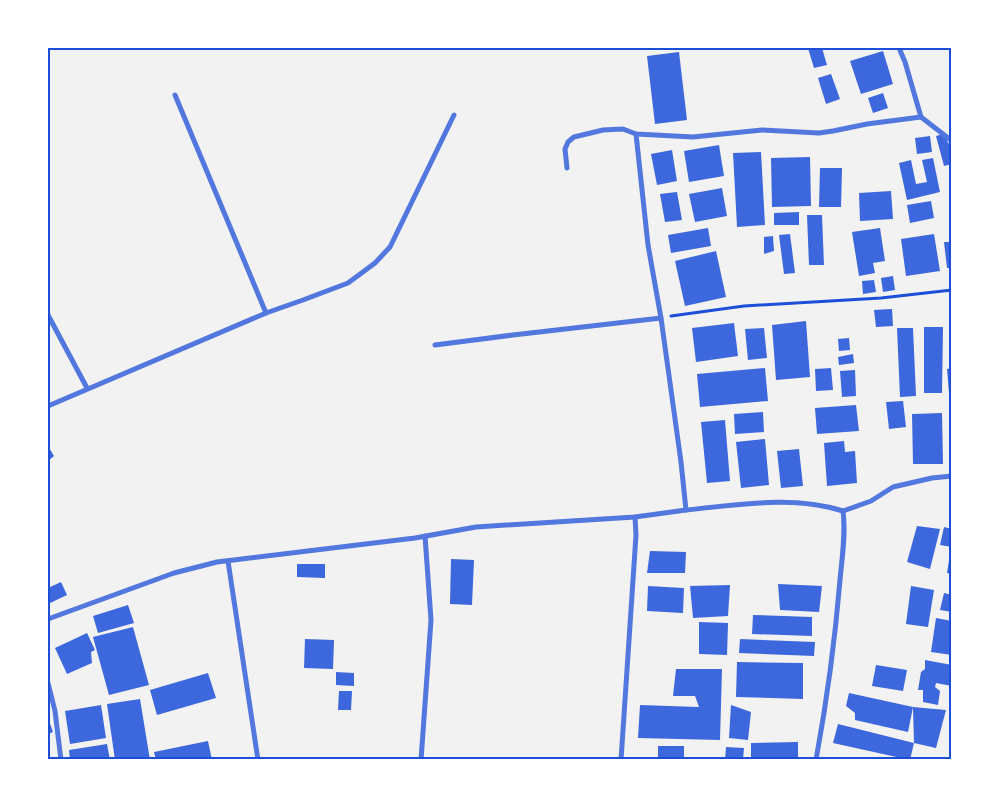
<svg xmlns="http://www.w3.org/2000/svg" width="999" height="807" font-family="'Sofia Sans Condensed',sans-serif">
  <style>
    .building { fill: #3d67dc }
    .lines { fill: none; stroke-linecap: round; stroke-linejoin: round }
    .path { stroke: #1d4ed8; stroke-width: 3 }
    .minor { stroke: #5277de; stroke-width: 5 }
    .neatline { fill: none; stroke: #1d4ed8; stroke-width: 2 }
  </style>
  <rect width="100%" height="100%" fill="#f2f2f2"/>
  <g class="building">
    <polygon points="808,48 822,48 827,65 814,68"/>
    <polygon points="883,51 893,84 861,94 850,61"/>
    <polygon points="679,52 687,120 655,124 647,56"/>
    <polygon points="831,74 840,99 826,104 818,78"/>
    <polygon points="883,93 888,108 873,113 868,98"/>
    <polygon points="943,134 952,149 952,164 944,166 936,136"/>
    <polygon points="930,136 932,152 917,154 915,138"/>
    <polygon points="719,145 724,176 689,182 684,151"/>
    <polygon points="672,150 677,181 657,185 651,154"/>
    <polygon points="761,152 765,225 737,227 733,153"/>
    <polygon points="810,157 811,206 772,207 771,158"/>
    <polygon points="933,158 940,192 907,200 899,163 911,160 916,184 927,182 922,160"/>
    <polygon points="820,168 842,168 841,207 819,207"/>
    <polygon points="722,188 727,216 695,222 689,194"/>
    <polygon points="891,191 893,219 860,221 859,193"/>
    <polygon points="677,192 682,220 665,222 660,194"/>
    <polygon points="931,201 934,218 910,223 907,205"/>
    <polygon points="799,212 799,225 774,225 774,213"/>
    <polygon points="807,215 822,215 824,265 809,265"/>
    <polygon points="708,228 711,246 671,253 668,235"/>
    <polygon points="880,228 885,261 873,263 875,273 859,276 852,232"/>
    <polygon points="790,234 795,273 784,274 779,235"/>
    <polygon points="934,234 940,271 906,276 901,239"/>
    <polygon points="773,236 774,251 764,254 764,237"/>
    <polygon points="944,242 952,242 952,268 947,268"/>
    <polygon points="716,251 726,297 685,306 675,261"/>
    <polygon points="893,276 895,290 883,292 881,278"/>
    <polygon points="874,280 876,292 863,294 862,281"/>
    <polygon points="892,309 893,326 876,327 874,310"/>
    <polygon points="806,321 810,377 776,380 772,325"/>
    <polygon points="734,323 738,356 696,362 692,328"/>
    <polygon points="924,327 943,327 942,393 924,393"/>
    <polygon points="764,328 767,358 748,360 745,329"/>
    <polygon points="897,328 913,328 916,396 900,397"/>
    <polygon points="849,338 850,350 839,351 838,339"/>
    <polygon points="853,354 854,363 839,365 838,357"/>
    <polygon points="765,368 768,401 700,407 697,374"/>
    <polygon points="831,368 833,390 816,391 815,369"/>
    <polygon points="952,368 952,393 949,393 947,369"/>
    <polygon points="855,370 856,396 842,397 840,371"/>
    <polygon points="903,401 906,427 889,429 886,402"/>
    <polygon points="856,405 859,431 817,434 815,408"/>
    <polygon points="763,412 764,432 735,434 734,414"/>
    <polygon points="942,413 943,464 913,464 912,414"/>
    <polygon points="725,420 730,481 707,483 701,422"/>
    <polygon points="765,439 769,485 741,488 736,442"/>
    <polygon points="844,441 845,452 855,451 857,483 827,486 824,443"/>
    <polygon points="48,446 54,456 48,461"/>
    <polygon points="799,449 803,486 781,488 777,451"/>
    <polygon points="917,526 940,529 930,569 907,562"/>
    <polygon points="944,527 952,529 952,547 940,545"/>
    <polygon points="650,551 686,552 685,573 647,573"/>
    <polygon points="950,554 952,554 952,574 947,573"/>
    <polygon points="451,559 474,560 472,605 450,604"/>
    <polygon points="297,564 325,564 325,578 297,577"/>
    <polygon points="61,582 67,595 48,604 48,588"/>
    <polygon points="778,584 822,586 819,612 780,610"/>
    <polygon points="730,585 728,616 693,618 690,586"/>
    <polygon points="648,586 684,588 683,613 647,611"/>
    <polygon points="911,586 934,590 928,627 906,624"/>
    <polygon points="944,593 952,595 952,612 940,610"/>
    <polygon points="128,605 134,623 98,633 93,616"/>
    <polygon points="753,615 812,617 812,636 752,634"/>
    <polygon points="936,618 952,621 952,655 931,652"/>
    <polygon points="699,622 728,623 727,655 699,654"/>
    <polygon points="133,627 149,685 109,695 93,637"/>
    <polygon points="87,633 95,650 91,652 92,663 67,674 55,648"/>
    <polygon points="305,639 334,640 333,669 304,668"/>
    <polygon points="740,639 815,642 814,656 739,653"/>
    <polygon points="925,660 952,665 952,686 936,683 935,687 940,691 938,705 923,702 923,690 918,690 921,672 925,669"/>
    <polygon points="737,662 803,663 803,699 736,697"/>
    <polygon points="876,665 907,670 903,691 872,686"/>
    <polygon points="676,669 722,669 720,740 638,738 640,705 699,707 695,696 673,696"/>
    <polygon points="336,672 354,673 354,686 336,685"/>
    <polygon points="208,673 216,698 157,715 150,690"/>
    <polygon points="339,691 352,691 351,710 338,710"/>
    <polygon points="849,693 913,707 908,732 855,720 855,713 846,706"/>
    <polygon points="140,699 150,760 115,760 107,704"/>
    <polygon points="101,705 106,738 70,744 65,711"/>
    <polygon points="731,705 751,712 748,740 729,738"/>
    <polygon points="913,707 946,710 936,748 914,743"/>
    <polygon points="48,718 53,732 48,734"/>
    <polygon points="838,724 914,743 910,760 833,743"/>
    <polygon points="208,741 212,760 156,760 154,752"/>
    <polygon points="798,742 798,760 751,760 751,743"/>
    <polygon points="107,744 110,760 70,760 69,750"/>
    <rect x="658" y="746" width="26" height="14"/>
    <polygon points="726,747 744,748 743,760 725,760"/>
  </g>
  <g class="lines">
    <polyline class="path" points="671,316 744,306 881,298 952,290"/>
    <g class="minor">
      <polyline points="899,48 905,62 921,117 952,141"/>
      <polyline points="175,95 266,313"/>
      <polyline points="567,168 565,149 568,142 574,137 603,130 623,129 636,134 693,137 762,130 819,133 833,131 867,124 921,117"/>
      <polyline points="48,315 87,388"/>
      <polyline points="435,345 513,335 661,318"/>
      <polyline points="48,406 266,313 303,300 348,283 375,263 390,247 454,115"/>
      <path d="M 686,510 C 736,505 793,495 843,511 C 846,533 842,558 840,580 C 835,640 827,700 816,760"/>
      <polyline points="843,511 871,501 893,487 932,478 952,476"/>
      <polyline points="228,561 258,760"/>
      <polyline points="48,619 174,573 217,562 415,538 476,527 635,517 686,510 681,462 661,318 648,245 636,134"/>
      <polyline points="48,683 55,711 61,760"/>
      <polyline points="421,760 431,620 425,536"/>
      <polyline points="621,760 636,535 635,517"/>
    </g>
  </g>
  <rect width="999" height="807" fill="none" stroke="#ffffff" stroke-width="98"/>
  <rect x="49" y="49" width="901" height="709" class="neatline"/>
</svg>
